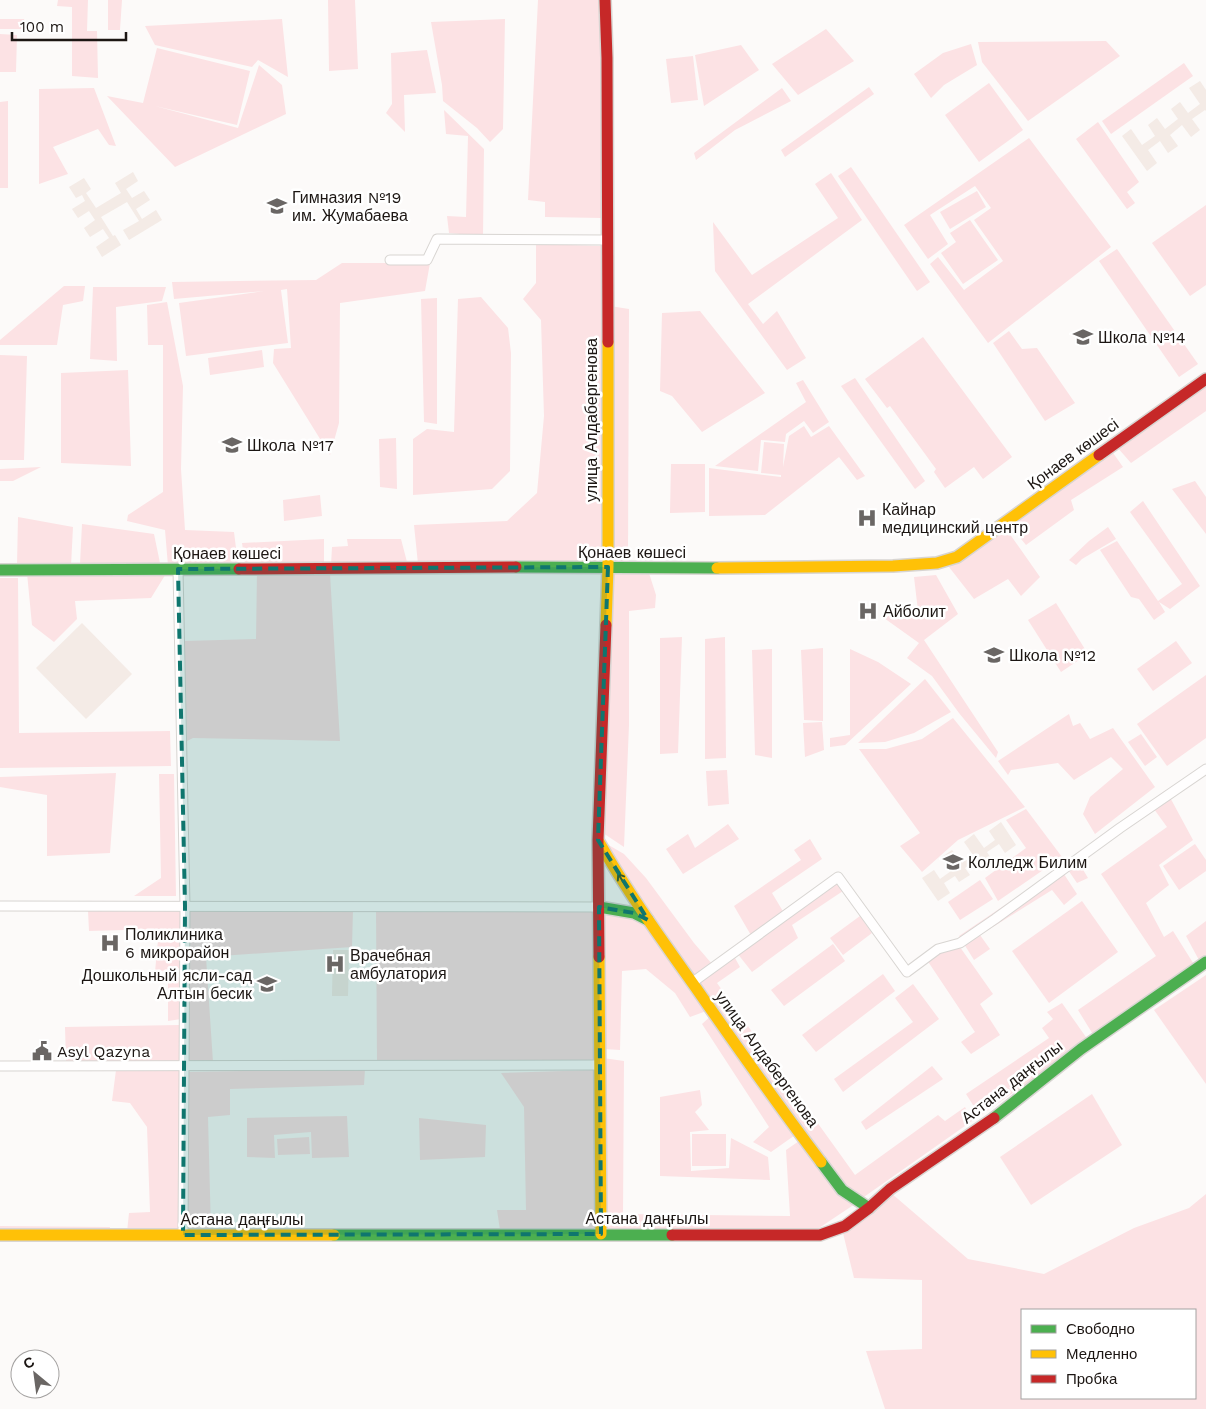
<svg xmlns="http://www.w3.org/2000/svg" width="1206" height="1409" font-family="'Work Sans',sans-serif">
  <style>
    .built { fill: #f4ebe6 }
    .green { fill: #fce2e4; fill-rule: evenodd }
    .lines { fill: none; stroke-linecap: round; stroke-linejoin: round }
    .street-casing { stroke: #d8d5d2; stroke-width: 11 }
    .fast-casing { stroke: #d8d5d2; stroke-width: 14 }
    .slow-casing { stroke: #d8d5d2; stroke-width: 14 }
    .jam-casing { stroke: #d8d5d2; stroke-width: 14 }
    .street { stroke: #fffefe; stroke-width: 9 }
    .fast { stroke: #4caf50; stroke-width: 11 }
    .slow { stroke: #ffc107; stroke-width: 11 }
    .jam { stroke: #c62828; stroke-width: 11 }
    .oneway { stroke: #325b2e }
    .marked { fill: #0f766e; fill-opacity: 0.2; stroke: #0f766e; stroke-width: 4; stroke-dasharray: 10 6; stroke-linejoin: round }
    .labels { text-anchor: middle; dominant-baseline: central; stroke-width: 5; stroke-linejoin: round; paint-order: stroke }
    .poi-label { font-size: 16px; fill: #1c1613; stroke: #fff; text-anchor: start }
    .street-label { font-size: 16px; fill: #1c1613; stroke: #fff }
  </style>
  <rect width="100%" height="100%" fill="#fcfaf9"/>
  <g class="built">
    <polygon points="1200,81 1206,90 1206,111 1205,110 1192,119 1200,130 1191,137 1182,125 1170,135 1178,146 1168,153 1160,141 1148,150 1157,163 1147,171 1122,136 1131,129 1142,145 1155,136 1148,125 1157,118 1165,129 1178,119 1171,109 1180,102 1188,113 1200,104 1189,88"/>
    <polygon points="133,172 138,181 126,189 132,198 144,191 150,200 136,209 142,219 156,210 162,220 129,240 123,230 139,221 127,202 101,217 113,236 115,235 121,245 102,257 96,247 109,238 103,229 90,237 84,228 95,220 89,211 78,218 72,209 85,201 82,195 76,198 69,187 84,178 91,189 86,193 96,208 121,193 115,183"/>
    <polygon points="82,623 132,674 86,719 36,668"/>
    <polygon points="1001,822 1016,845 1005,853 999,844 987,852 992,860 981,867 976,860 965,868 970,875 959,882 955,876 944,883 950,893 938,901 922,878 934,870 940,879 951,871 942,857 952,850 962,863 973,855 964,842 974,834 984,848 995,840 989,831"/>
    <polygon points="333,950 349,950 348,996 332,996"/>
  </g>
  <g class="green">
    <polygon points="58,0 88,0 87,31 97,31 98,78 72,76 72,7 57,6"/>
    <polygon points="108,0 122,0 120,30 108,30"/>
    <polygon points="328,0 355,0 358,69 329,71"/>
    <polygon points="538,0 603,0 601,218 545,217 545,202 528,200"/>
    <polygon points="0,19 25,19 27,29 0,29"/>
    <polygon points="282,19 288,77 258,60 252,67 155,45 145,26"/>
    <polygon points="505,19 503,129 490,142 477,128 443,101 442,85 431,22"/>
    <polygon points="826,29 854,61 798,95 772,64"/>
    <polygon points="0,34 17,35 16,72 0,72"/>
    <polygon points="1106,41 1120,56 1028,121 982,62 978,42"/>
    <polygon points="971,44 977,65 944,85 931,98 914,74 943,53"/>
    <polygon points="741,45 759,70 704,106 695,55"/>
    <polygon points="157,48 250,71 237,125 155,106 238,128 259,65 282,85 286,114 175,167 107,96 143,103"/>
    <polygon points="427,50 436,93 404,95 405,132 386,113 392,104 391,53"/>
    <polygon points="693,56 698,100 671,103 666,59"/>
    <polygon points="1184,63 1193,76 1111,134 1102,121"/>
    <polygon points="989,83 1023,130 979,162 945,115"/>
    <polygon points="869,87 874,94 785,157 781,150"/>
    <polygon points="94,88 116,146 109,145 98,129 53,147 68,174 39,184 39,89"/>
    <polygon points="782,88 791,101 735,130 696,160 694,153"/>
    <polygon points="8,101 8,188 0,188 0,102"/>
    <polygon points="444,110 484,149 483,236 449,233 447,216 466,217 468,136 446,134"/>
    <polygon points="1098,122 1139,182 1127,192 1135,203 1127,209 1076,139"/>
    <polygon points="1029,138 1111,247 988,343 930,264 938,257 964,290 1003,261 974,220 991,208 975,186 930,215 948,244 928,259 904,225"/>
    <polygon points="851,167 930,282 917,291 838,176"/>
    <polygon points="831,173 862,220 748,304 763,324 777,311 806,358 787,370 715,271 713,222 752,275 838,218 815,184"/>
    <polygon points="977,191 986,207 950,229 940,212"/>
    <polygon points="1206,205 1206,285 1190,296 1152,243"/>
    <polygon points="970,220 998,260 963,284 941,253 956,242 950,233"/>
    <polygon points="536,244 601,246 604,563 418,564 414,525 507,521 537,493 544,416 541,320 523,299 536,283"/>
    <polygon points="1117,249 1198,364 1179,377 1099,261"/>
    <polygon points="342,263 430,263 425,291 340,303 339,423 330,455 273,363 274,349 291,348 287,289 281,290 288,343 186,356 179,303 264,291 174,299 172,282 316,280"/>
    <polygon points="64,286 85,286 83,301 63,305 57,345 0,345 0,340"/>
    <polygon points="93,287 166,287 162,301 116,307 117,361 90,359"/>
    <polygon points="481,297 508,328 511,353 510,471 492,489 413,495 413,439 427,429 454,432 458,299"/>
    <polygon points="437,298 437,424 424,422 421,299"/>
    <polygon points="167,302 183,386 181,469 185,530 234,532 238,564 168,566 165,530 127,521 128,515 163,492 163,345 148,345 147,305"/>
    <polygon points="610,306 629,309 628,561 611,561"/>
    <polygon points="700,311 765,393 702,432 672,396 660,391 662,313"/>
    <polygon points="1009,331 1022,349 1037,348 1075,403 1045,421 993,343"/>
    <polygon points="923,337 1012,457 983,479 974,467 945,488 934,472 936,469 890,406 887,408 865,379"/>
    <polygon points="262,350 264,367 210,375 208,358"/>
    <polygon points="0,355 27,356 24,460 0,460"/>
    <polygon points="128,370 131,466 61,463 61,373"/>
    <polygon points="855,378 925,481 915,489 841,386"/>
    <polygon points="803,380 829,422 813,433 804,421 786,434 785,442 761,440 758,471 715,466 806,402 796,383"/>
    <polygon points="1206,384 1206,411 1131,463 1117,447"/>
    <polygon points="804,426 811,437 829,426 865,476 857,480 839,457 765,515 709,516 709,468 781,477 781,475 761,473 764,442 784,444 783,467 789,436"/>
    <polygon points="396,438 397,489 380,487 379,439"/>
    <polygon points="1111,450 1123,467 1071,500 1074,510 1026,545 1008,523"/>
    <polygon points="671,464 705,464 705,512 670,513"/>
    <polygon points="41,467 13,481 0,481 0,469"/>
    <polygon points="1195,481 1206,497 1206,534 1172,489"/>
    <polygon points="320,495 322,516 284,521 283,500"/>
    <polygon points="1143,501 1200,586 1170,609 1159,602 1165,612 1154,620 1139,599 1131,597 1100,550 1117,541 1158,601 1182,584 1130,512"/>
    <polygon points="18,517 73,527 71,566 17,565"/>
    <polygon points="82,524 154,534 160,563 80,564"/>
    <polygon points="1108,527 1116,539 1082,559 1076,565 1069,560 1089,541"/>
    <polygon points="1007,530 1040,577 1021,596 1008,579 974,599 949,567"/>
    <polygon points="324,539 324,564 245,564 242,543"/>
    <polygon points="347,539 401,539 407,562 331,565 332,547 348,546"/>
    <polygon points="648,570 656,595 655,608 629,611 629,725 624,847 603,833 612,572"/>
    <polygon points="167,572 151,598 75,601 77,619 54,642 32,625 27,573"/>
    <polygon points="257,572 330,574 340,741 193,738 187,741 184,641 256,639"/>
    <polygon points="936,575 958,614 924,640 998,752 996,758 959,713 932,676 907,658 919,643 884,618 898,612 918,611 914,577"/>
    <polygon points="0,578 18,578 19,733 170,731 171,766 0,768"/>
    <polygon points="1056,603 1088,654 1061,672 1028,620"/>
    <polygon points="682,637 678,753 660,754 660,638"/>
    <polygon points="725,637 726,758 705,759 705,639"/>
    <polygon points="1176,641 1192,663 1153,691 1137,669"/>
    <polygon points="823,648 823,721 804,720 801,650"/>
    <polygon points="772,649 772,758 755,755 752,650"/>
    <polygon points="850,649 878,662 911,684 845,745 830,747 830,738 850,735"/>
    <polygon points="1206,675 1206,738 1167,766 1137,724"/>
    <polygon points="925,679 951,712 914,733 885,742 858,743"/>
    <polygon points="1069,714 1073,726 1080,723 1090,739 1113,728 1155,787 1095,834 1083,814 1090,797 1123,769 1111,757 1074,780 1058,763 1011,770 1008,775 998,761"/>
    <polygon points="953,718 1025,807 958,840 922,872 900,846 920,833 859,749 886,749 922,739"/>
    <polygon points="822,722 824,750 805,757 803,723"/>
    <polygon points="1141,734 1157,757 1145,766 1128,742"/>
    <polygon points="727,770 729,804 708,806 706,771"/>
    <polygon points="116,773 110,853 47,856 47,795 0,787 0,777"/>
    <polygon points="159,774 174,774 176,896 134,896 161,878"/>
    <polygon points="1166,790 1193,840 1159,865 1169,885 1146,903 1164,937 1173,931 1195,966 1094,1036 1078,1010 1156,956 1101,874 1167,827 1154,809 1079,863 1088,878 1077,883 1064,864"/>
    <polygon points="1026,809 1062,857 998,901 985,878 1026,848 1006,820"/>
    <polygon points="728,824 739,839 683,874 666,849 688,834 695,848"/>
    <polygon points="810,839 822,859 772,893 784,913 752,937 734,906 801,860 794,850"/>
    <polygon points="600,840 624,854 646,878 694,943 712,964 694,978"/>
    <polygon points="1195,844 1206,860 1206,871 1179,890 1163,866"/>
    <polygon points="1060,868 1077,894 1064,905 1052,890 980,935 990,949 974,960 959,936"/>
    <polygon points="980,880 993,899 960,920 948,902"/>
    <polygon points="837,881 843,891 792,925 798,938 752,972 737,953"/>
    <polygon points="1082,901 1118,952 1049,1003 1012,951"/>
    <polygon points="182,909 181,968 155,972 159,929 89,931 88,911"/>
    <polygon points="189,909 353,910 352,947 206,957 213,1062 187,1062"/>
    <polygon points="376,909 595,909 594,1061 377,1062"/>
    <polygon points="602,909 645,921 709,1010 690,1017 675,993 646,969 622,971 620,1050 604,1049"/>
    <polygon points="860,916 872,933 843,955 830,938"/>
    <polygon points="1206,921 1206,958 1200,962 1186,936"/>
    <polygon points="955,940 993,994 980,1004 1000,1035 971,1054 961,1042 975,1032 927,960"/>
    <polygon points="833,944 845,961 784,1006 771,990"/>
    <polygon points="735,958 740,967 717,983 855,1175 938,1115 945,1121 965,1107 972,1121 861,1199 844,1189 699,982"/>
    <polygon points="883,974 895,991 816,1052 802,1035"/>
    <polygon points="1206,975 1206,1084 1154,1010"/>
    <polygon points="181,977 181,1019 168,1021 168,978"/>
    <polygon points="913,984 939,1019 843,1092 834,1079 913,1022 895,998"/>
    <polygon points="1062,1003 1088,1040 980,1116 966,1094 1049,1038 1042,1028 1053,1019 1047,1012"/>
    <polygon points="713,1014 798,1133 771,1152 753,1142 769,1127 702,1024"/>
    <polygon points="179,1025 180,1065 66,1062 65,1027"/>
    <polygon points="603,1058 624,1061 623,1214 790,1216 786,1150 802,1139 855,1204 813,1232 605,1231"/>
    <polygon points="932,1066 943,1079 866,1130 861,1122"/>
    <polygon points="365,1069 364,1085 230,1089 230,1115 208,1117 211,1231 185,1232 186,1072"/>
    <polygon points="116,1070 180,1071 179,1233 127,1232 129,1213 150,1212 147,1127 130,1103 112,1101"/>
    <polygon points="594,1070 598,1229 500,1230 497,1210 526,1210 524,1107 501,1073"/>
    <polygon points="700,1090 702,1105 695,1112 709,1130 690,1132 691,1171 729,1168 731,1138 768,1157 770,1180 660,1176 660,1097"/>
    <polygon points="1092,1094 1122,1145 1031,1205 1000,1157"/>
    <polygon points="347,1116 349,1157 312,1158 311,1132 274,1135 275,1158 247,1157 247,1118"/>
    <polygon points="419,1118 486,1125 485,1157 420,1160"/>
    <rect x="692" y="1134" width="34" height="32"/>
    <polygon points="309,1137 310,1154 278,1155 277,1139"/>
    <path d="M 891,1193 L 968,1259 L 1044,1274 L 1134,1228 L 1189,1208 L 1206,1194 L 1206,1409 L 885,1409 L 866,1351 L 922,1349 L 922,1280 L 854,1278 L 841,1225 ZM 1022,1310 L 1195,1310 L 1195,1398 L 1022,1398 Z"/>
    <polygon points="0,1226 110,1227 109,1232 0,1232"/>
  </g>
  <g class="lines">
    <defs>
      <g id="street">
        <polyline points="390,260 427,260 437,239 607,240"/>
        <polyline points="178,569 185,906 183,1235"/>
        <polyline points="0,906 599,907"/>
        <polyline points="693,982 838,877 907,972 938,949 960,943 995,919 1120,828 1206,769"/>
        <polyline points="0,1066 600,1065"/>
      </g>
      <g id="fast">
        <polyline points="516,567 717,568"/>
        <polyline points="0,570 239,569"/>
        <polyline points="599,907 634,913 648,920"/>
        <polyline points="994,1118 1081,1049 1206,962"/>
        <polyline points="821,1162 842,1190 869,1208"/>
        <polyline points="334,1235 672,1235"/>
      </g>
      <g id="slow">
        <polyline points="717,568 893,566 937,563 957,557 1099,455"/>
        <polyline points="606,625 608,567 608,342"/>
        <path d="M 599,842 C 628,893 662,940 696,988 C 737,1047 778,1105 821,1162"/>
        <polyline points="599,957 601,1234"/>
        <polyline points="0,1235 334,1235"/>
      </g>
      <g id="jam">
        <polyline points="605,0 607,58 608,342"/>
        <polyline points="1099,455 1206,379"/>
        <polyline points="239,569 516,567"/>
        <polyline points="599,957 598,840 606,625"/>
        <polyline points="672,1235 820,1235 845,1226 869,1208 890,1189 994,1118"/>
      </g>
    </defs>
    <use href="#street" class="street-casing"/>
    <use href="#fast" class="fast-casing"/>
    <use href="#slow" class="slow-casing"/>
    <use href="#jam" class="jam-casing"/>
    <use href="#street" class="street"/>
    <use href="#fast" class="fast"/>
    <use href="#slow" class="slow"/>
    <use href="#jam" class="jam"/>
  </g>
  <defs><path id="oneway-shaft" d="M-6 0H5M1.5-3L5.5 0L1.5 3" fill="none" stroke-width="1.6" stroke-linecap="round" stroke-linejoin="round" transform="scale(1.25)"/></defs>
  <use class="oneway" href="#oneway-shaft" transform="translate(622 880) rotate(-123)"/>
  <path class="marked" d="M 608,567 L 598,840 L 648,920 L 634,913 L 599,907 L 601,1234 L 183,1235 L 185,906 L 178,569 Z"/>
  <defs>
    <symbol id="school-bare" viewBox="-9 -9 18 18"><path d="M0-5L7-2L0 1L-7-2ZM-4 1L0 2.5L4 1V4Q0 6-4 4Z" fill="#6a6664" stroke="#fff" stroke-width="2.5" paint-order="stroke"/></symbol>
    <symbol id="hospital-bare" viewBox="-9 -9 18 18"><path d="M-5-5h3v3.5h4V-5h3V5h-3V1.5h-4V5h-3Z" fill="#6a6664" stroke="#fff" stroke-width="2.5" paint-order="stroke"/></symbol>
    <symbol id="university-bare" viewBox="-9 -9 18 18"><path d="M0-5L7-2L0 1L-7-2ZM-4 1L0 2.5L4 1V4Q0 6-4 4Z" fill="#6a6664" stroke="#fff" stroke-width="2.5" paint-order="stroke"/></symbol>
    <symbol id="civic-bare" viewBox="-9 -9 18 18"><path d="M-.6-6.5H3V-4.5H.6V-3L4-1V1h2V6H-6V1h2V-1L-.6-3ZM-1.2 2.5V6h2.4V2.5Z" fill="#6a6664" stroke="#fff" stroke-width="2.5" paint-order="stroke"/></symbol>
  </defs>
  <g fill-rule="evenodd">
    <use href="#school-bare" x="263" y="192" width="28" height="28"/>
    <use href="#school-bare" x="1069" y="323" width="28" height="28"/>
    <use href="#school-bare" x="218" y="431" width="28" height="28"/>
    <use href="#hospital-bare" x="853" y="504" width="28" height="28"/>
    <use href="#hospital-bare" x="854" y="597" width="28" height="28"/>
    <use href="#school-bare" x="980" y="641" width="28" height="28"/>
    <use href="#university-bare" x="939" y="848" width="28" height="28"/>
    <use href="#hospital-bare" x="96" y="929" width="28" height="28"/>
    <use href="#hospital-bare" x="321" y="950" width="28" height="28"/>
    <use href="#school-bare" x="253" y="970" width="28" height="28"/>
    <use href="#civic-bare" x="28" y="1037" width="28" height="28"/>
  </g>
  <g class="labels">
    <g class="poi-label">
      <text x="292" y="197">Гимназия №19<tspan x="292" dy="18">им. Жумабаева</tspan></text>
      <text x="1098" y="337">Школа №14</text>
      <text x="247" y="445">Школа №17</text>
      <text x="882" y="509">Кайнар<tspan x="882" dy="18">медицинский центр</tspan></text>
      <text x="883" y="611">Айболит</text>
      <text x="1009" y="655">Школа №12</text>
      <text x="968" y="862">Колледж Билим</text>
      <text x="125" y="934">Поликлиника<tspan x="125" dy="18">6 микрорайон</tspan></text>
      <text x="350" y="955">Врачебная<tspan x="350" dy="18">амбулатория</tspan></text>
      <text x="252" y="975" text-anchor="end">Дошкольный ясли-сад<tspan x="252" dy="18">Алтын бесик</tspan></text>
      <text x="57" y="1051">Asyl Qazyna</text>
    </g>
    <g class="street-label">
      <text transform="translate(591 420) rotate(-90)">улица Алдабергенова</text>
      <text transform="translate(1073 454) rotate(-36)">Қонаев көшесі</text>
      <text x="632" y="552">Қонаев көшесі</text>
      <text x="227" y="553">Қонаев көшесі</text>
      <text transform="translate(767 1059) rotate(54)">улица Алдабергенова</text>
      <text transform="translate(1012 1082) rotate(-38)">Астана даңғылы</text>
      <text x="647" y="1218">Астана даңғылы</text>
      <text x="242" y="1219">Астана даңғылы</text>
    </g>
  </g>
  <rect x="1021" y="1309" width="175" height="90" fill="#ffffff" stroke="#a4a2a1"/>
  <rect x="1031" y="1325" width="25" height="8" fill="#4caf50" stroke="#a4a2a1"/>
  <text x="1066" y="1334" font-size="15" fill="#1c1613">Свободно</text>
  <rect x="1031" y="1350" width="25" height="8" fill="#ffc107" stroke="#a4a2a1"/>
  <text x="1066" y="1359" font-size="15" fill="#1c1613">Медленно</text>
  <rect x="1031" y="1375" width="25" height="8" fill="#c62828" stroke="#a4a2a1"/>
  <text x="1066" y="1384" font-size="15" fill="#1c1613">Пробка</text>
  <g transform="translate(35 1374) rotate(331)"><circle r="24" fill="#ffffff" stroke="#a4a2a1"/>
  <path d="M0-4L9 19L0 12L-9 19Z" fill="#6a6664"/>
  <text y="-8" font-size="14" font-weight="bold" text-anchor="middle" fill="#1c1613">С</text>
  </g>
  <path d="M12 32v8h114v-8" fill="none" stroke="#1c1613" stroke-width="2.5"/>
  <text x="20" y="32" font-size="15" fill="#1c1613" stroke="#ffffff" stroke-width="4" paint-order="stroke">100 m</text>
</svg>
